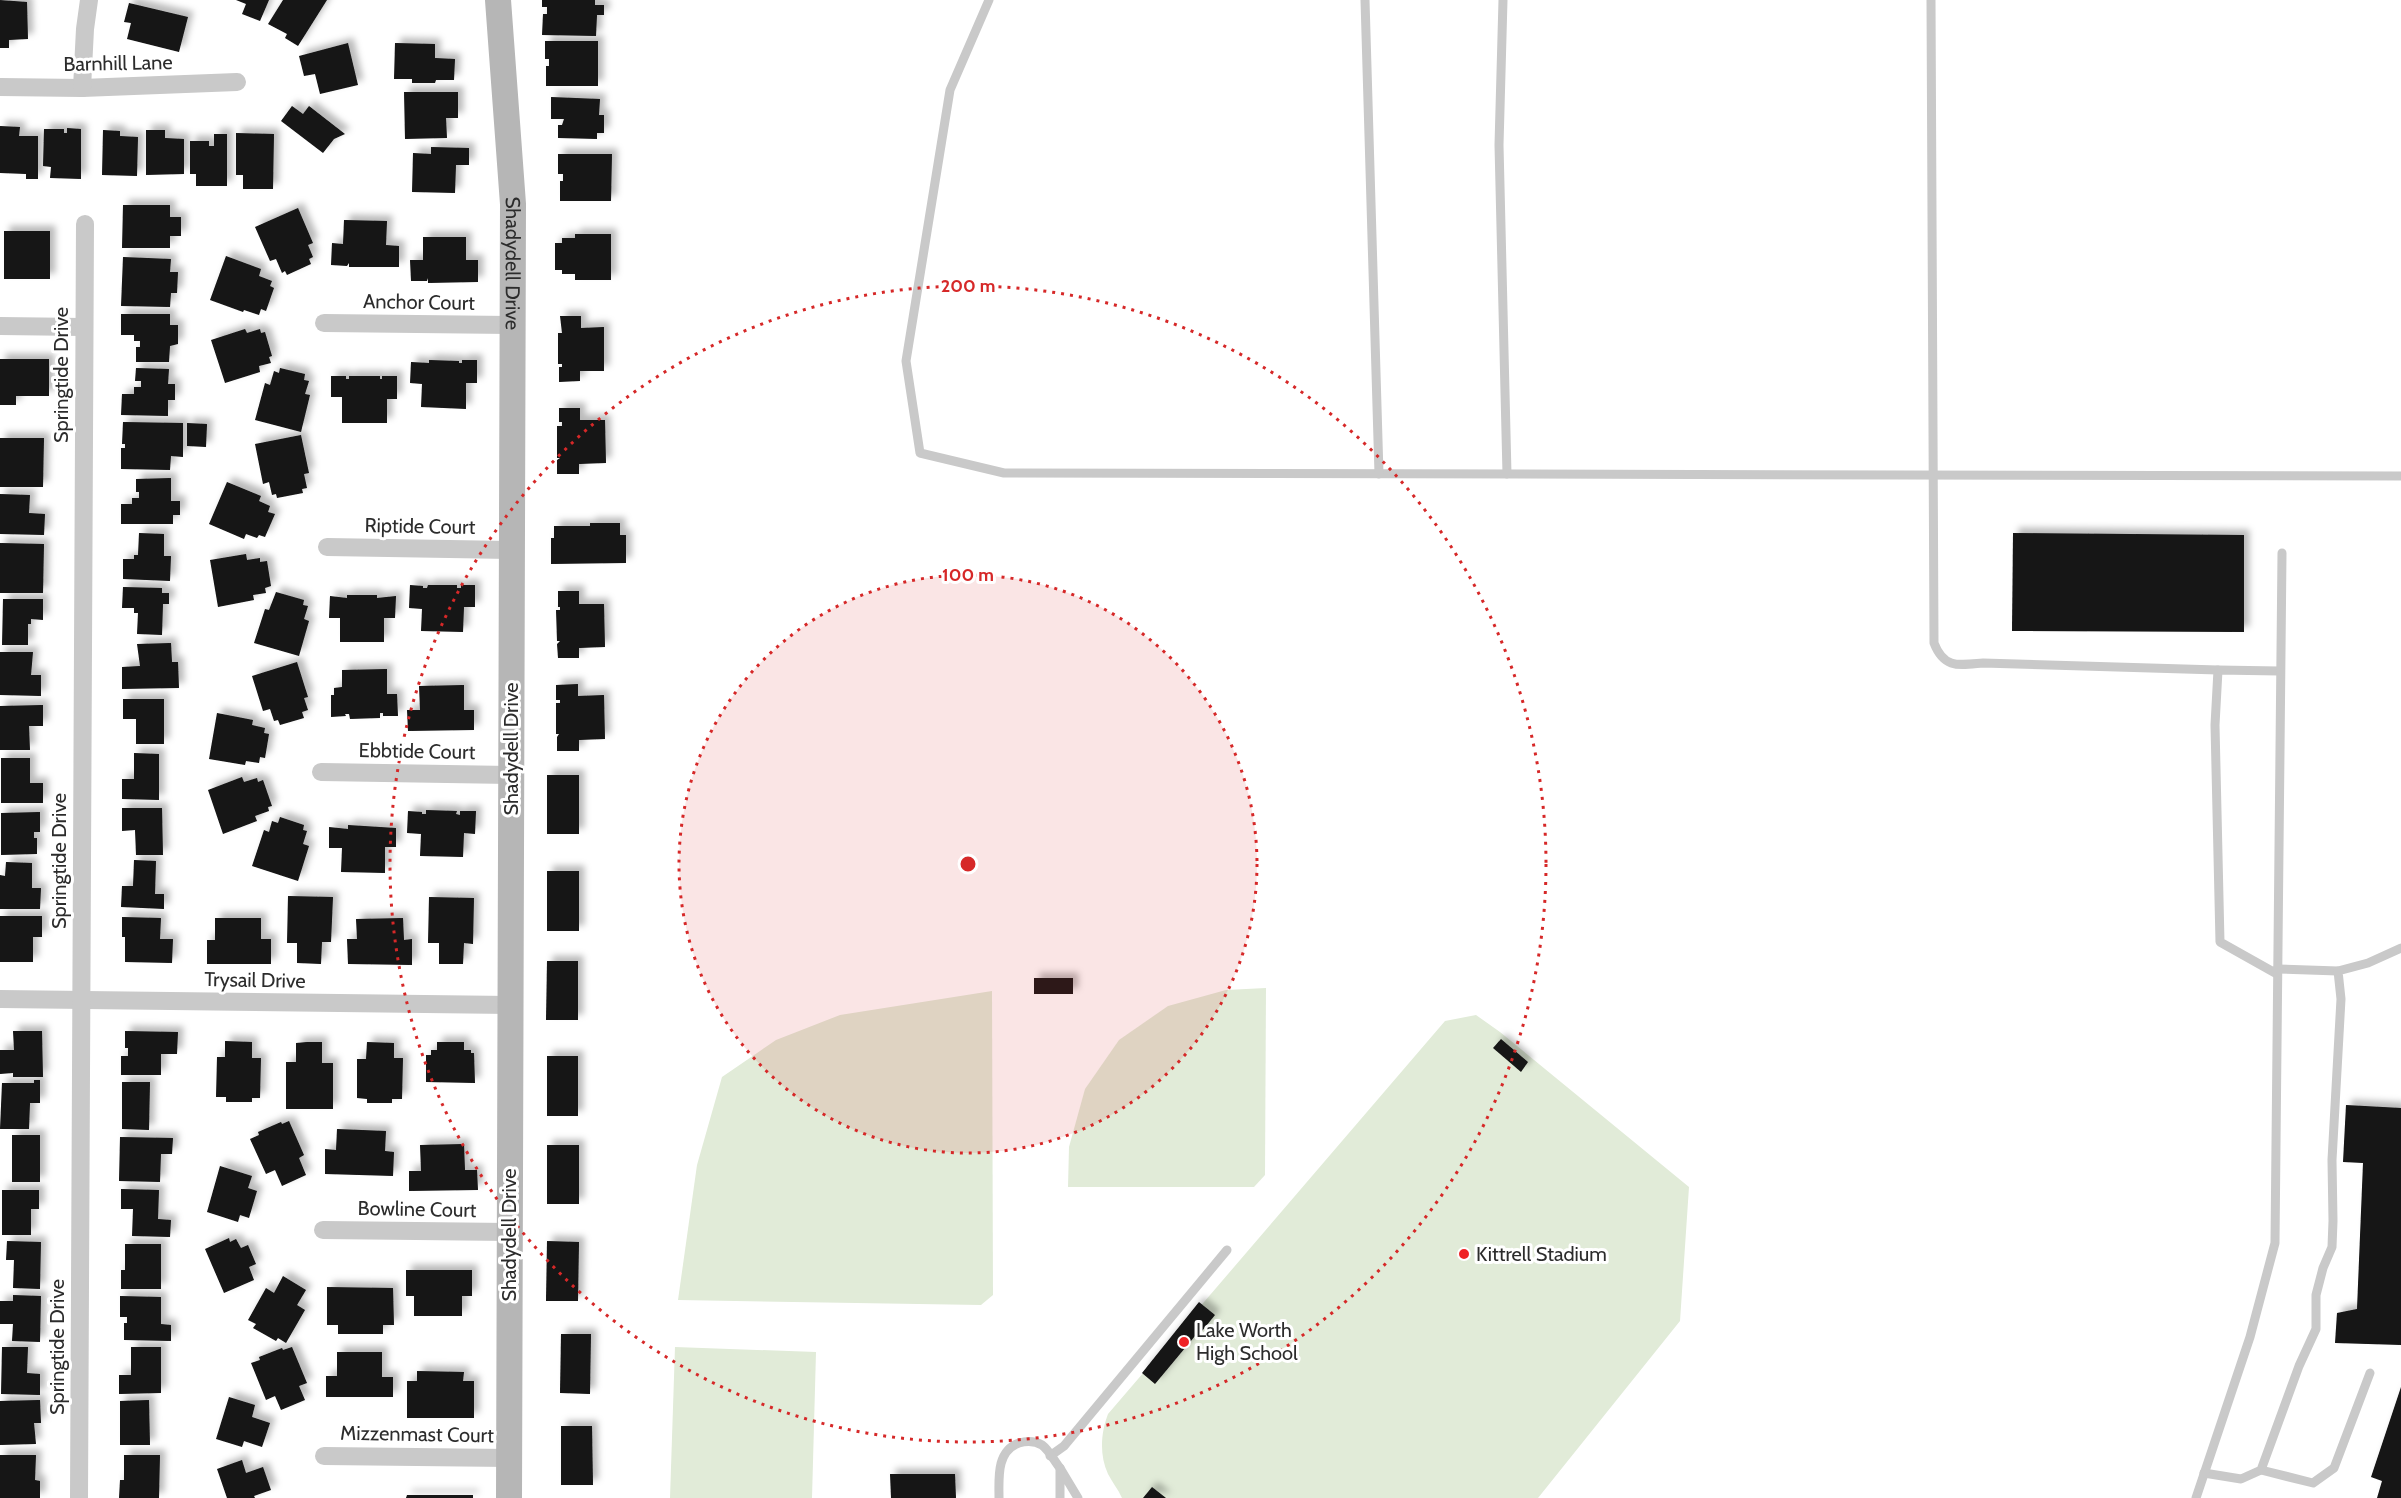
<svg xmlns="http://www.w3.org/2000/svg" width="2401" height="1498" font-family="Cabin,sans-serif">
  <style>
    .green { fill: #e1ebd8 }
    .building { fill: #131313; filter: url(#shadow) }
    .lines { fill: none; stroke-linecap: round; stroke-linejoin: round }
    .lane { stroke: #c9c9c9; stroke-width: 9 }
    .street { stroke: #c9c9c9; stroke-width: 18 }
    .secondary { stroke: #b6b6b6; stroke-width: 26 }
    .ring { fill: none; stroke: #d62828; stroke-width: 3; stroke-dasharray: 3 6 }
    .poi-dot { fill: #ef2224; stroke: #fff; stroke-width: 2 }
    .labels { text-anchor: middle; dominant-baseline: central; stroke-width: 6; stroke-linejoin: round; paint-order: stroke }
    .street-label { font-size: 20px; fill: #2c2c2c; stroke: #fff }
    .poi-label { font-size: 20px; fill: #2c2c2c; stroke: #fff; text-anchor: start }
    .centre { fill: #d62828; stroke: #fff; stroke-width: 3 }
    .ring-label { font-size: 18px; text-anchor: middle; font-weight: bold; fill: #d62828; stroke: #fff; stroke-width: 6; stroke-linejoin: round; paint-order: stroke }
  </style>
  <defs>
    <filter id="shadow"><feDropShadow dx="5.5" dy="-5.5" stdDeviation="3" flood-color="#0004"/></filter>
  </defs>
  <rect width="100%" height="100%" fill="#fff"/>
  <g class="green">
    <polygon points="1266,988 1265,1175 1254,1187 1068,1187 1069,1147 1085,1089 1119,1040 1168,1006 1226,990"/>
    <polygon points="992,991 993,1295 981,1305 678,1300 697,1165 722,1077 776,1040 840,1015"/>
    <path d="M 1476,1015 L 1500,1032 L 1689,1187 L 1680,1321 L 1538,1498 L 1122,1498 C 1118,1489 1112,1482 1108,1474 C 1099,1455 1101,1432 1108,1414 L 1445,1021 Z"/>
    <polygon points="675,1347 816,1352 812,1498 670,1498"/>
  </g>
  <g class="building">
    <polygon points="0,0 27,2 28,39 9,40 9,48 0,48"/>
    <polygon points="236,0 269,0 260,21 242,14 246,4"/>
    <polygon points="283,0 327,0 298,46 285,38 287,34 268,24"/>
    <polygon points="542,0 595,0 595,5 604,5 604,15 597,15 596,36 542,35 543,14 547,14 547,7 542,7"/>
    <polygon points="129,3 188,17 179,52 127,39 131,23 124,22"/>
    <polygon points="545,41 598,41 598,86 546,86 546,66 549,66 549,59 545,59"/>
    <polygon points="348,43 358,85 320,94 315,74 304,76 299,56"/>
    <polygon points="395,43 435,44 435,58 455,59 454,80 436,80 435,83 412,83 412,79 394,79"/>
    <polygon points="404,92 458,92 458,118 446,118 447,138 405,139"/>
    <polygon points="551,97 600,99 599,115 604,115 604,133 597,133 597,139 558,138 558,125 562,125 564,119 551,119"/>
    <polygon points="292,106 303,114 309,106 345,134 334,139 323,153 281,121"/>
    <polygon points="0,126 20,127 19,136 38,136 38,179 26,179 26,174 0,173"/>
    <polygon points="67,128 81,129 81,179 50,178 51,167 43,166 44,129 64,129 64,133 67,133"/>
    <polygon points="103,130 120,131 120,136 138,137 137,176 102,175"/>
    <polygon points="146,130 165,130 165,138 184,139 184,174 146,175"/>
    <polygon points="236,133 274,134 273,189 243,189 243,175 236,175"/>
    <polygon points="214,134 227,134 227,186 196,186 196,174 190,174 190,141 209,141 209,146 214,146"/>
    <polygon points="431,147 469,148 469,165 456,165 455,193 412,192 413,153 431,154"/>
    <polygon points="558,154 612,154 611,201 560,201 560,181 563,181 563,174 558,174"/>
    <polygon points="123,205 170,205 170,217 181,217 181,236 170,236 170,248 122,248"/>
    <polygon points="298,208 313,243 308,245 313,257 309,259 311,264 287,275 285,271 282,273 276,259 270,261 255,227"/>
    <polygon points="344,220 387,221 386,245 399,246 399,267 349,267 349,263 347,266 331,265 332,243 343,244"/>
    <rect x="4" y="231" width="46" height="48"/>
    <polygon points="575,234 611,234 611,280 575,280 575,274 562,274 562,270 555,270 555,243 562,243 562,238 575,238"/>
    <polygon points="423,237 466,237 466,260 478,260 478,282 428,283 428,278 427,281 411,281 410,260 423,260"/>
    <polygon points="226,256 261,269 259,276 272,281 270,286 274,288 266,311 261,309 259,315 244,310 243,312 210,300"/>
    <polygon points="123,257 171,259 170,272 178,272 177,293 171,293 170,307 121,306"/>
    <polygon points="121,314 170,314 170,325 178,325 178,344 170,346 169,362 136,362 136,347 140,347 140,341 134,341 134,335 121,335"/>
    <polygon points="560,316 581,316 581,328 604,327 604,371 580,371 580,381 559,382 559,367 562,367 562,364 558,364 558,333 562,333"/>
    <polygon points="245,329 247,333 260,329 261,333 265,332 272,356 269,357 271,363 259,366 260,372 225,383 211,340"/>
    <polygon points="0,359 49,359 49,396 16,396 16,405 0,405"/>
    <polygon points="429,360 459,361 459,363 462,363 462,360 477,360 477,383 466,383 466,409 421,407 422,384 410,383 411,362 429,363"/>
    <polygon points="136,368 169,369 168,384 175,384 175,400 168,400 168,416 121,415 122,394 134,394 134,387 141,387 141,381 135,381"/>
    <polygon points="280,368 305,374 304,380 309,381 305,394 310,395 301,432 255,420 265,383 270,385 274,371 279,373"/>
    <polygon points="331,376 346,376 346,379 349,379 349,376 380,376 380,379 382,379 382,376 397,376 397,399 387,399 387,423 342,423 342,397 331,397"/>
    <polygon points="559,408 580,408 580,420 605,420 606,463 579,464 579,474 557,474 557,460 560,458 557,458 557,426 562,426 562,422 559,422"/>
    <polygon points="123,422 183,423 183,457 171,456 170,470 121,469 121,448 125,448 125,444 122,444"/>
    <polygon points="187,423 207,424 206,447 187,446"/>
    <polygon points="301,435 309,473 304,474 307,488 302,489 303,493 277,498 276,494 272,495 269,482 263,484 255,444"/>
    <polygon points="0,438 44,438 43,487 0,487"/>
    <polygon points="171,478 171,501 180,501 180,515 173,515 173,524 121,524 121,504 132,504 132,498 139,498 139,492 136,492 136,479"/>
    <polygon points="227,482 261,496 259,501 270,506 268,512 275,514 265,537 259,535 257,538 246,534 244,539 209,524"/>
    <polygon points="0,494 30,495 29,513 45,514 44,535 0,534"/>
    <polygon points="590,523 620,523 620,535 626,535 626,563 551,564 551,538 554,538 554,526 590,526"/>
    <polygon points="139,533 164,534 164,556 171,556 170,581 123,579 123,559 134,559 134,555 138,555"/>
    <polygon points="2013,533 2244,535 2244,632 2012,631"/>
    <polygon points="0,543 44,544 43,593 0,593"/>
    <polygon points="246,554 247,560 260,558 260,562 267,561 271,586 265,588 266,593 253,595 254,600 218,607 210,560"/>
    <polygon points="410,585 423,586 423,588 427,588 428,585 457,585 457,588 461,588 461,585 475,585 475,607 464,607 463,632 421,631 422,609 409,608"/>
    <polygon points="123,587 162,588 162,593 169,593 169,604 163,604 162,635 137,634 138,613 134,613 134,608 122,608"/>
    <polygon points="558,591 579,591 579,604 604,604 605,647 579,648 579,658 558,658 557,644 560,641 557,641 556,610 560,610 560,607 558,607"/>
    <polygon points="276,592 304,600 303,605 308,606 304,619 309,621 299,656 254,643 265,609 269,610"/>
    <polygon points="347,595 377,595 377,598 396,596 395,618 384,618 384,642 340,642 340,618 329,618 330,596 347,598"/>
    <polygon points="3,599 43,599 43,620 31,619 31,624 28,624 28,645 2,645"/>
    <polygon points="171,643 172,662 178,662 179,688 122,689 122,667 140,666 137,644"/>
    <polygon points="0,652 33,652 31,675 41,675 41,696 0,695"/>
    <polygon points="297,662 308,697 304,698 308,710 302,712 304,718 280,725 278,720 274,721 270,709 263,711 252,676"/>
    <polygon points="387,669 387,694 397,694 398,716 383,716 383,713 380,713 380,718 350,719 349,714 345,714 346,716 331,717 331,695 334,695 334,688 342,687 342,670"/>
    <polygon points="578,684 578,696 604,695 605,739 579,740 579,751 557,751 557,737 559,734 556,734 556,703 560,703 560,700 556,700 556,685"/>
    <polygon points="464,685 464,710 474,710 474,730 408,731 407,710 420,710 419,686"/>
    <polygon points="123,699 164,699 164,744 136,744 136,719 123,719"/>
    <polygon points="43,705 43,726 29,726 30,750 0,750 0,706"/>
    <polygon points="217,713 253,720 252,725 265,728 264,733 269,734 265,758 260,757 259,763 246,761 245,765 209,759"/>
    <polygon points="134,753 159,754 159,800 122,799 122,779 134,779"/>
    <polygon points="1,758 30,758 30,783 43,783 43,803 1,803"/>
    <rect x="547" y="775" width="32" height="59"/>
    <polygon points="242,777 244,782 257,778 258,782 263,780 272,806 268,807 269,811 255,816 257,821 223,834 208,790"/>
    <polygon points="122,808 162,808 163,855 136,855 135,830 122,831"/>
    <polygon points="426,810 457,811 456,814 460,815 460,811 476,811 475,834 464,833 463,857 420,856 421,834 407,833 408,811 422,812 422,814 426,814"/>
    <polygon points="40,812 40,832 34,832 34,838 37,838 37,854 1,855 1,813"/>
    <polygon points="280,817 304,825 303,830 307,831 303,844 309,846 298,881 252,866 264,830 269,832 272,821 278,823"/>
    <polygon points="348,825 396,828 396,847 385,847 385,873 341,872 342,848 329,848 329,827 348,829"/>
    <polygon points="134,860 156,861 155,894 164,894 164,909 121,907 122,886 133,886"/>
    <polygon points="6,862 32,863 32,888 41,888 40,909 0,909 0,875 5,876"/>
    <rect x="547" y="871" width="32" height="60"/>
    <polygon points="288,896 333,897 331,942 322,942 321,964 297,963 297,943 287,943"/>
    <polygon points="429,897 474,898 473,944 464,943 463,964 439,964 439,943 428,943"/>
    <polygon points="0,916 42,916 42,937 33,937 33,962 0,962"/>
    <polygon points="122,917 161,918 160,939 173,939 172,963 125,962 125,937 122,937"/>
    <polygon points="215,918 261,918 261,939 271,939 271,964 207,964 207,940 215,940"/>
    <polygon points="403,918 404,940 412,939 412,965 348,964 347,939 357,939 356,919"/>
    <polygon points="547,961 578,961 578,1020 546,1020"/>
    <rect x="1034" y="978" width="39" height="16"/>
    <polygon points="13,1031 42,1031 43,1077 13,1077 13,1073 0,1074 0,1050 14,1050"/>
    <polygon points="125,1031 178,1032 177,1054 161,1054 161,1075 121,1075 121,1056 128,1056 128,1048 125,1048"/>
    <polygon points="1501,1039 1528,1062 1521,1072 1493,1048"/>
    <polygon points="225,1041 252,1042 252,1058 261,1058 260,1098 252,1098 252,1102 226,1102 226,1097 216,1097 217,1057 225,1057"/>
    <polygon points="307,1042 322,1042 322,1063 333,1063 333,1109 286,1109 286,1062 296,1062 296,1043"/>
    <polygon points="367,1042 394,1043 394,1058 403,1058 402,1099 392,1099 392,1103 367,1103 367,1099 357,1098 357,1059 366,1059"/>
    <polygon points="437,1042 464,1042 464,1050 471,1050 471,1053 474,1053 475,1083 426,1082 426,1055 431,1055 431,1050 437,1050"/>
    <rect x="547" y="1056" width="31" height="60"/>
    <polygon points="34,1080 40,1080 40,1103 30,1103 29,1129 0,1129 2,1083 34,1083"/>
    <polygon points="122,1082 150,1082 149,1130 122,1129"/>
    <polygon points="2346,1105 2401,1108 2401,1345 2335,1343 2337,1313 2357,1309 2363,1163 2343,1162"/>
    <polygon points="289,1121 304,1155 299,1158 306,1175 282,1186 275,1170 266,1174 250,1139 259,1135 258,1132 281,1122 282,1124"/>
    <polygon points="337,1129 386,1131 385,1151 394,1152 393,1176 325,1174 325,1149 336,1150"/>
    <rect x="12" y="1135" width="28" height="47"/>
    <polygon points="120,1137 173,1138 172,1154 161,1154 160,1182 119,1181"/>
    <polygon points="464,1144 465,1170 477,1170 478,1190 409,1191 409,1171 421,1171 420,1145"/>
    <rect x="547" y="1145" width="32" height="59"/>
    <polygon points="220,1166 252,1176 248,1188 257,1191 249,1218 240,1215 238,1222 207,1212"/>
    <polygon points="121,1189 159,1190 158,1219 171,1220 170,1237 132,1236 133,1209 121,1209"/>
    <polygon points="2,1190 39,1190 39,1209 31,1209 31,1235 2,1235"/>
    <polygon points="229,1238 230,1242 236,1239 241,1248 248,1245 256,1264 249,1267 254,1280 224,1293 205,1249"/>
    <polygon points="7,1241 41,1242 40,1289 13,1288 14,1260 6,1260"/>
    <polygon points="547,1241 579,1242 578,1301 546,1301"/>
    <polygon points="125,1244 161,1244 161,1289 121,1289 121,1270 125,1270"/>
    <polygon points="406,1270 472,1270 472,1296 462,1296 462,1316 414,1316 414,1296 406,1296"/>
    <polygon points="283,1276 306,1290 297,1305 305,1310 286,1343 278,1338 276,1341 253,1328 256,1324 248,1320 266,1288 274,1293"/>
    <polygon points="327,1287 393,1288 394,1325 383,1325 383,1334 338,1334 338,1325 327,1325"/>
    <polygon points="13,1295 41,1296 40,1342 12,1341 13,1324 0,1324 0,1301 13,1301"/>
    <polygon points="120,1296 161,1297 161,1324 171,1325 171,1341 124,1340 124,1323 127,1323 127,1317 120,1317"/>
    <polygon points="1199,1302 1215,1315 1202,1331 1200,1330 1155,1384 1142,1373"/>
    <polygon points="561,1334 591,1334 590,1394 560,1393"/>
    <polygon points="2,1347 28,1347 27,1373 40,1374 40,1395 1,1394"/>
    <polygon points="131,1347 161,1347 161,1393 119,1394 119,1375 131,1375"/>
    <polygon points="292,1347 307,1383 299,1386 305,1400 281,1410 275,1396 266,1400 251,1363 260,1360 259,1357 282,1348 283,1350"/>
    <polygon points="337,1352 382,1352 382,1377 393,1377 393,1397 326,1397 326,1376 337,1376"/>
    <polygon points="417,1371 464,1372 463,1381 474,1381 474,1418 407,1418 407,1381 417,1381"/>
    <polygon points="2401,1387 2401,1498 2377,1498 2382,1481 2371,1477"/>
    <polygon points="229,1397 255,1405 252,1417 270,1423 262,1447 244,1441 242,1447 216,1439"/>
    <polygon points="40,1400 41,1423 34,1423 36,1444 0,1445 0,1401"/>
    <polygon points="149,1400 150,1445 120,1445 120,1401"/>
    <polygon points="561,1426 592,1426 593,1485 561,1485"/>
    <polygon points="0,1455 36,1455 35,1480 40,1481 40,1498 0,1498"/>
    <polygon points="124,1455 160,1455 159,1498 119,1498 120,1480 124,1480"/>
    <polygon points="242,1460 246,1473 263,1467 271,1490 254,1496 255,1498 227,1498 217,1469"/>
    <polygon points="890,1474 955,1474 956,1498 891,1498"/>
    <polygon points="1152,1487 1166,1498 1143,1498"/>
    <polygon points="407,1495 473,1495 473,1498 406,1498"/>
  </g>
  <g class="lines">
    <g class="lane">
      <polyline points="989,0 950,90 906,361 920,453 1004,473 2401,476"/>
      <polyline points="1365,0 1379,474"/>
      <polyline points="1503,0 1499,145 1507,474"/>
      <path d="M 1931,0 L 1934,643 C 1944,669 1959,665 1983,663 L 2218,670"/>
      <polyline points="2277,969 2338,971"/>
      <polyline points="2277,974 2220,942 2215,725 2218,670 2279,671"/>
      <polyline points="1050,1456 1064,1446 1227,1250"/>
      <polyline points="2261,1470 2313,1483 2334,1468 2370,1373"/>
      <polyline points="2204,1473 2241,1479 2261,1470 2299,1366 2316,1329 2316,1295 2323,1268 2332,1247 2333,1221 2332,1160 2341,999 2338,971 2368,963 2401,948"/>
      <path d="M 999,1498 C 999,1479 996,1451 1019,1443 C 1026,1441 1035,1441 1042,1445 C 1049,1450 1055,1462 1060,1468"/>
      <polyline points="1060,1498 1060,1468 1078,1498"/>
      <polyline points="2196,1498 2250,1337 2275,1243 2282,553"/>
    </g>
    <g class="street">
      <polyline points="0,87 82,88 237,82"/>
      <polyline points="82,88 85,29 89,0"/>
      <polyline points="324,323 513,325"/>
      <polyline points="0,326 83,327"/>
      <polyline points="327,547 512,550"/>
      <polyline points="321,772 511,775"/>
      <polyline points="0,999 510,1005"/>
      <polyline points="323,1230 509,1232"/>
      <polyline points="324,1456 509,1458"/>
      <polyline points="79,1498 85,224"/>
    </g>
    <path class="secondary" id="s1" d="M 498,0 L 513,204 L 509,1498"/>
  </g>
  <circle cx="968" cy="864" r="289" fill="#d62828" fill-opacity=".12"/>
  <g class="ring">
    <circle cx="968" cy="864" r="289"/>
    <circle cx="968" cy="864" r="578"/>
  </g>
  <g class="poi-dot">
    <circle cx="1464" cy="1254" r="6"/>
    <circle cx="1184" cy="1342" r="6"/>
  </g>
  <g class="labels">
    <g class="street-label">
      <text transform="translate(118 63) rotate(-1)">Barnhill Lane</text>
      <text stroke="none"><textPath href="#s1" startOffset="264">Shadydell Drive</textPath></text>
      <text transform="translate(419 302) rotate(1)">Anchor Court</text>
      <text transform="translate(61 375) rotate(-90)">Springtide Drive</text>
      <text transform="translate(420 526) rotate(1)">Riptide Court</text>
      <text transform="translate(511 749) rotate(-90)">Shadydell Drive</text>
      <text transform="translate(417 751) rotate(1)">Ebbtide Court</text>
      <text transform="translate(59 861) rotate(-90)">Springtide Drive</text>
      <text transform="translate(255 980) rotate(1)">Trysail Drive</text>
      <text transform="translate(417 1209) rotate(1)">Bowline Court</text>
      <text transform="translate(509 1235) rotate(-90)">Shadydell Drive</text>
      <text transform="translate(57 1347) rotate(-90)">Springtide Drive</text>
      <text transform="translate(417 1434) rotate(1)">Mizzenmast Court</text>
    </g>
    <g class="poi-label">
      <text x="1476" y="1254">Kittrell Stadium</text>
      <text x="1196" y="1330">Lake Worth<tspan x="1196" dy="23">High School</tspan></text>
    </g>
  </g>
  <circle cx="968" cy="864" r="9" class="centre"/>
  <g class="ring-label">
    <text x="968" y="292">200 m</text>
    <text x="968" y="581">100 m</text>
  </g>
</svg>
